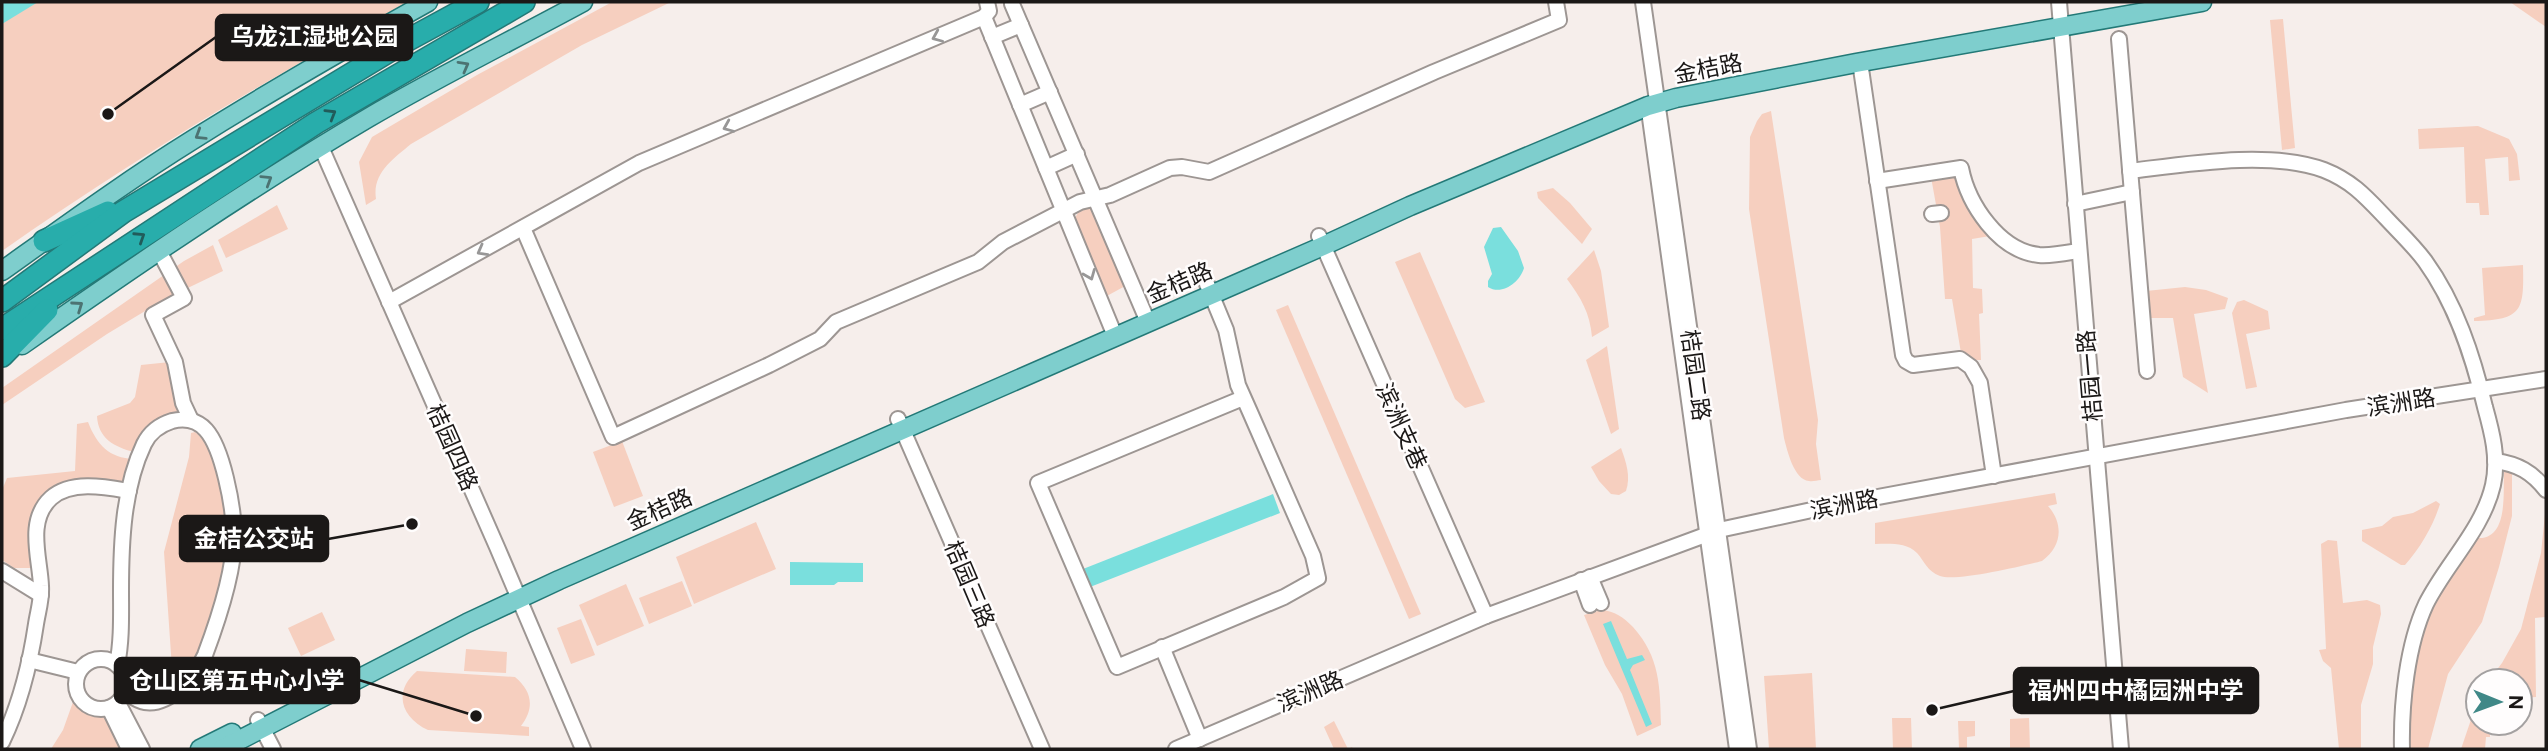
<svg xmlns="http://www.w3.org/2000/svg" width="2548" height="751" font-family="'Public Sans','Noto Sans SC',sans-serif">
  <style>
    .green { fill: #f6cfbf }
    .water { fill: #7adfdd }
    .lines { fill: none; stroke-linecap: round; stroke-linejoin: round }
    .minor-casing { stroke: #9d9693; stroke-width: 18 }
    .major-casing { stroke: #237977; stroke-width: 21 }
    .highway-casing { stroke: #237977; stroke-width: 24 }
    .minor { stroke: #fff; stroke-width: 14 }
    .major { stroke: #7ececd; stroke-width: 18 }
    .highway { stroke: #28adab; stroke-width: 21 }
    .oneway { stroke: #989797 }
    .oneway2 { stroke: #4c7372 }
    .oneway3 { stroke: #215b5a }
    .labels { text-anchor: middle; dominant-baseline: central; stroke-width: 5; stroke-linejoin: round; paint-order: stroke }
    .street-label { font-size: 23px; fill: #1b1817; stroke: #fffdfd }
    .leader { fill: none; stroke: #1b1817; stroke-width: 2.5 }
    .callout-dot { fill: #1b1817; stroke: #fffdfd; stroke-width: 2.5 }
    .callout { fill: #1b1817; stroke: #1b1817; stroke-width: 2.5 }
    .callout-label { font-size: 24px; text-anchor: middle; font-weight: bold; fill: #fff }
  </style>
  <rect width="100%" height="100%" fill="#f6eeeb"/>
  <g class="green">
    <path d="M 24,2 L 410,2 C 270,77 132,160 2,251 L 2,15 Z"/>
    <path d="M 612,2 L 671,2 L 582,45 L 411,144 C 393,159 372,173 376,199 L 366,205 L 359,162 L 372,137 L 477,75 Z"/>
    <polygon points="2510,2 2546,2 2546,27"/>
    <polygon points="2283,19 2295,148 2282,150 2270,20"/>
    <path d="M 1771,111 L 1818,420 L 1816,444 L 1821,480 C 1817,480 1813,482 1809,481 C 1794,480 1787,450 1784,438 L 1749,209 L 1750,137 L 1757,121 L 1762,114 Z"/>
    <polygon points="2478,126 2509,139 2517,154 2520,180 2509,181 2508,157 2485,159 2489,215 2480,215 2479,203 2466,203 2464,147 2419,149 2418,129"/>
    <polygon points="1958,174 1990,236 1972,239 1973,288 1982,289 1983,313 1979,314 1981,360 1970,360 1961,353 1952,299 1945,299 1940,227 1931,177"/>
    <polygon points="1553,188 1570,203 1592,229 1582,244 1538,198 1537,192"/>
    <polygon points="277,205 288,229 226,258 218,240"/>
    <polygon points="1088,208 1097,214 1127,285 1105,297 1076,228 1075,218 1079,211"/>
    <polygon points="213,245 223,271 165,299 107,334 2,405 2,388 184,261"/>
    <path d="M 1594,250 L 1601,271 L 1609,327 L 1592,337 C 1590,313 1581,298 1567,279 Z"/>
    <polygon points="1420,252 1485,402 1465,408 1455,399 1395,262"/>
    <path d="M 2523,265 C 2524,310 2523,320 2474,321 L 2474,318 L 2485,315 L 2482,268 Z"/>
    <polygon points="2185,287 2206,290 2228,298 2225,309 2194,314 2208,393 2183,377 2173,318 2148,318 2146,291"/>
    <polygon points="2244,300 2268,311 2270,329 2246,334 2257,387 2246,389 2232,313 2237,302"/>
    <polygon points="1288,305 1421,614 1409,619 1276,310"/>
    <polygon points="1607,346 1619,429 1611,434 1586,360"/>
    <path d="M 170,362 L 182,412 L 134,452 C 114,447 98,438 97,416 L 130,403 L 135,397 L 141,365 Z"/>
    <path d="M 88,422 C 97,445 109,458 134,459 L 126,483 L 55,492 L 41,499 L 35,513 L 31,568 L 14,568 L 2,560 L 2,490 L 7,478 L 75,471 L 77,424 Z"/>
    <path d="M 195,432 C 217,447 226,512 227,538 C 229,569 207,674 173,683 L 164,552 L 189,457 L 191,433 Z"/>
    <polygon points="622,441 643,496 614,507 593,452"/>
    <path d="M 1621,448 C 1626,462 1631,476 1626,491 L 1619,495 L 1611,494 L 1599,481 L 1591,467 Z"/>
    <path d="M 2507,469 L 2512,469 L 2512,516 L 2499,567 L 2482,622 L 2448,674 L 2428,749 L 2404,749 L 2419,631 L 2471,537 C 2509,546 2503,495 2504,472 Z"/>
    <path d="M 2055,493 L 2057,504 L 2048,506 C 2064,524 2062,546 2042,561 C 2023,566 1955,582 1940,576 C 1927,571 1925,562 1917,553 C 1906,542 1889,544 1875,544 L 1875,523 Z"/>
    <path d="M 2436,501 L 2440,504 C 2433,526 2421,547 2405,565 L 2401,565 L 2362,541 L 2362,530 L 2382,526 L 2393,517 L 2413,513 Z"/>
    <polygon points="2545,514 2546,617 2535,618 2536,697 2521,698 2520,678 2488,681 2502,663 2521,629 2541,553"/>
    <polygon points="756,522 776,569 694,604 676,557"/>
    <polygon points="2328,540 2337,541 2343,603 2367,600 2380,605 2381,614 2373,647 2373,664 2361,705 2361,749 2339,749 2331,668 2323,661 2319,650 2326,649 2321,544"/>
    <polygon points="682,581 692,606 649,624 639,598"/>
    <polygon points="626,584 644,626 597,646 579,605"/>
    <path d="M 1601,610 C 1615,611 1623,617 1633,627 C 1660,657 1660,687 1661,725 L 1637,736 L 1622,694 L 1605,665 L 1584,615 Z"/>
    <polygon points="322,612 335,640 301,656 288,628"/>
    <polygon points="581,619 595,655 571,664 557,628"/>
    <polygon points="466,649 507,652 506,673 464,671"/>
    <path d="M 417,671 L 515,677 C 532,691 535,708 521,726 L 529,727 L 529,736 L 428,730 C 402,718 392,692 417,671 Z"/>
    <polygon points="1812,673 1816,749 1769,749 1764,676"/>
    <polygon points="2478,699 2478,723 2490,723 2490,737 2486,737 2485,749 2461,749"/>
    <path d="M 73,702 C 84,711 91,718 106,714 L 123,749 L 51,749 L 63,730 Z"/>
    <polygon points="1892,718 1911,718 1912,749 1893,749"/>
    <polygon points="2029,718 2030,749 2010,749 2010,719"/>
    <polygon points="1334,721 1348,749 1352,747 1353,749 1334,749 1324,727"/>
    <polygon points="1958,721 1975,721 1975,736 1967,737 1967,749 1959,749"/>
  </g>
  <g class="water">
    <polygon points="2,2 38,2 2,24"/>
    <path d="M 1501,227 L 1518,251 L 1524,268 C 1520,282 1502,296 1488,287 L 1488,281 L 1492,274 L 1484,247 L 1493,228 Z"/>
    <polygon points="1273,494 1280,513 1090,587 1083,569"/>
    <polygon points="790,562 863,563 863,582 838,582 834,585 790,585"/>
    <polygon points="1611,621 1627,659 1642,655 1645,660 1633,665 1630,670 1652,724 1646,727 1603,624"/>
  </g>
  <g class="lines">
    <defs>
      <g id="minor">
        <polyline points="1643,2 1749,749"/>
        <polyline points="2059,2 2121,749"/>
        <polyline points="1012,4 1148,322"/>
        <polyline points="984,17 1115,336"/>
        <polyline points="992,37 1021,25"/>
        <polyline points="2119,39 2147,371"/>
        <polyline points="1860,62 1903,355 1906,361 1913,365 1960,359 1971,367 1980,383 1994,476"/>
        <polyline points="1020,105 1050,92"/>
        <polyline points="1650,118 1737,749"/>
        <polyline points="321,147 497,547 583,749"/>
        <polyline points="1046,168 1077,154"/>
        <path d="M 2130,171 C 2187,164 2270,150 2324,170 C 2352,181 2366,197 2386,218 C 2399,232 2413,245 2425,261 C 2456,304 2473,356 2485,407 C 2492,432 2499,459 2493,485 C 2483,529 2446,564 2426,604 C 2407,645 2401,704 2402,749"/>
        <path d="M 1877,181 L 1961,168 C 1968,204 1999,251 2039,255 C 2052,256 2066,253 2078,251"/>
        <polyline points="2075,204 2132,192"/>
        <polyline points="1932,214 1941,213"/>
        <polyline points="523,228 613,437 769,365 820,339 836,322 978,262 1003,242 1080,202 1110,195 1170,168 1182,167 1209,172 1434,72 1559,20 1556,2"/>
        <polyline points="1319,236 1486,616"/>
        <polyline points="159,251 184,298 153,315 175,362 183,403 191,420"/>
        <polyline points="1207,284 1226,330 1238,385 1250,412 1313,556 1318,578 1284,597 1117,667 1038,483 1243,398"/>
        <polyline points="389,302 639,163 984,17 989,11 987,2"/>
        <polyline points="898,419 1042,749"/>
        <path d="M 2495,461 C 2518,464 2532,472 2546,490"/>
        <polyline points="2,571 41,595"/>
        <polyline points="1590,577 1601,603"/>
        <polyline points="1581,580 1590,605"/>
        <polyline points="1162,647 1200,739"/>
        <circle cx="101" cy="684" r="25"/>
        <polyline points="29,660 78,672"/>
        <path d="M 117,665 C 122,640 121,615 121,591 C 121,543 123,488 144,444 C 150,432 159,425 172,421 C 184,418 197,420 206,430 C 223,449 233,506 234,531 C 236,566 217,623 205,655 C 196,675 170,706 145,702 C 138,701 131,696 125,692"/>
        <polyline points="118,703 142,749"/>
        <polyline points="109,708 129,749"/>
        <polyline points="258,720 273,749"/>
        <path d="M 2,742 C 20,705 30,664 36,624 C 38,611 42,599 41,586 C 40,558 26,521 51,498 C 71,480 106,487 129,491"/>
        <polyline points="1176,749 1486,616 1719,530 1835,505 2346,410 2546,379"/>
      </g>
      <g id="major">
        <path d="M 2,271 C 65,226 128,180 194,139 C 271,91 349,46 428,2"/>
        <path d="M 22,345 C 135,266 249,188 368,118 C 438,77 511,41 583,2"/>
        <polyline points="200,749 232,733"/>
        <polyline points="222,749 467,623 559,580 1323,246 1410,206 1648,106 1676,98 1856,63 2202,2"/>
      </g>
      <g id="highway">
        <polyline points="44,241 108,212"/>
        <polyline points="2,301 123,212 406,41 478,2"/>
        <polyline points="2,329 316,123 524,2"/>
        <polyline points="2,356 47,310"/>
      </g>
    </defs>
    <use href="#minor" class="minor-casing"/>
    <use href="#major" class="major-casing"/>
    <use href="#highway" class="highway-casing"/>
    <use href="#minor" class="minor"/>
    <use href="#major" class="major"/>
    <use href="#highway" class="highway"/>
  </g>
  <defs><path id="oneway-chevron" d="M-2-3.5L2.5 0L-2 3.5" fill="none" stroke-width="1.6" stroke-linecap="round" stroke-linejoin="round" transform="scale(1.75)"/></defs>
  <g class="oneway">
    <use href="#oneway-chevron" transform="translate(937 37) rotate(157)"/>
    <use href="#oneway-chevron" transform="translate(728 127) rotate(157)"/>
    <use href="#oneway-chevron" transform="translate(482 251) rotate(151)"/>
    <use href="#oneway-chevron" transform="translate(1090 275) rotate(68)"/>
  </g>
  <g class="oneway2">
    <use href="#oneway-chevron" transform="translate(464 66) rotate(-29)"/>
    <use href="#oneway-chevron" transform="translate(200 135) rotate(148)"/>
    <use href="#oneway-chevron" transform="translate(267 180) rotate(-32)"/>
    <use href="#oneway-chevron" transform="translate(78 306) rotate(-35)"/>
  </g>
  <g class="oneway3">
    <use href="#oneway-chevron" transform="translate(331 114) rotate(-31)"/>
    <use href="#oneway-chevron" transform="translate(140 237) rotate(-33)"/>
  </g>
  <g class="labels">
    <g class="street-label">
      <text transform="translate(1708 68) rotate(-11)">金桔路</text>
      <text transform="translate(1179 282) rotate(-23)">金桔路</text>
      <text transform="translate(1696 375) rotate(82)">桔园二路</text>
      <text transform="translate(2089 376) rotate(-95)">桔园一路</text>
      <text transform="translate(2401 402) rotate(-9)">滨洲路</text>
      <text transform="translate(1402 426) rotate(66)">滨洲支巷</text>
      <text transform="translate(453 447) rotate(66)">桔园四路</text>
      <text transform="translate(1844 504) rotate(-11)">滨洲路</text>
      <text transform="translate(659 509) rotate(-24)">金桔路</text>
      <text transform="translate(970 584) rotate(67)">桔园三路</text>
      <text transform="translate(1310 691) rotate(-23)">滨洲路</text>
    </g>
  </g>
  <path class="leader" d="M108 114L216 37M412 524L328 539M476 716L359 680M1932 710L2014 691"/>
  <g class="callout-dot">
    <circle cx="108" cy="114" r="7"/>
    <circle cx="412" cy="524" r="7"/>
    <circle cx="476" cy="716" r="7"/>
    <circle cx="1932" cy="710" r="7"/>
  </g>
  <g class="callout">
    <rect x="216" y="15" width="196" height="45" rx="7"/>
    <rect x="180" y="516" width="148" height="45" rx="7"/>
    <rect x="115" y="658" width="244" height="45" rx="7"/>
    <rect x="2014" y="668" width="244" height="45" rx="7"/>
  </g>
  <g class="callout-label">
    <text x="314" y="45">乌龙江湿地公园</text>
    <text x="254" y="547">金桔公交站</text>
    <text x="237" y="689">仓山区第五中心小学</text>
    <text x="2136" y="699">福州四中橘园洲中学</text>
  </g>
  <rect width="2548" height="751" fill="none" stroke="#1b1817" stroke-width="7"/>
  <g transform="translate(2499 702) rotate(91)"><circle r="33" fill="#fffdfd" stroke="#a4a1a1" stroke-width="2"/>
  <path d="M0-5L12 26L0 18L-12 26Z" fill="#408887"/>
  <text y="-10" font-size="19" font-weight="bold" text-anchor="middle" fill="#1b1817">N</text>
  </g>
</svg>
